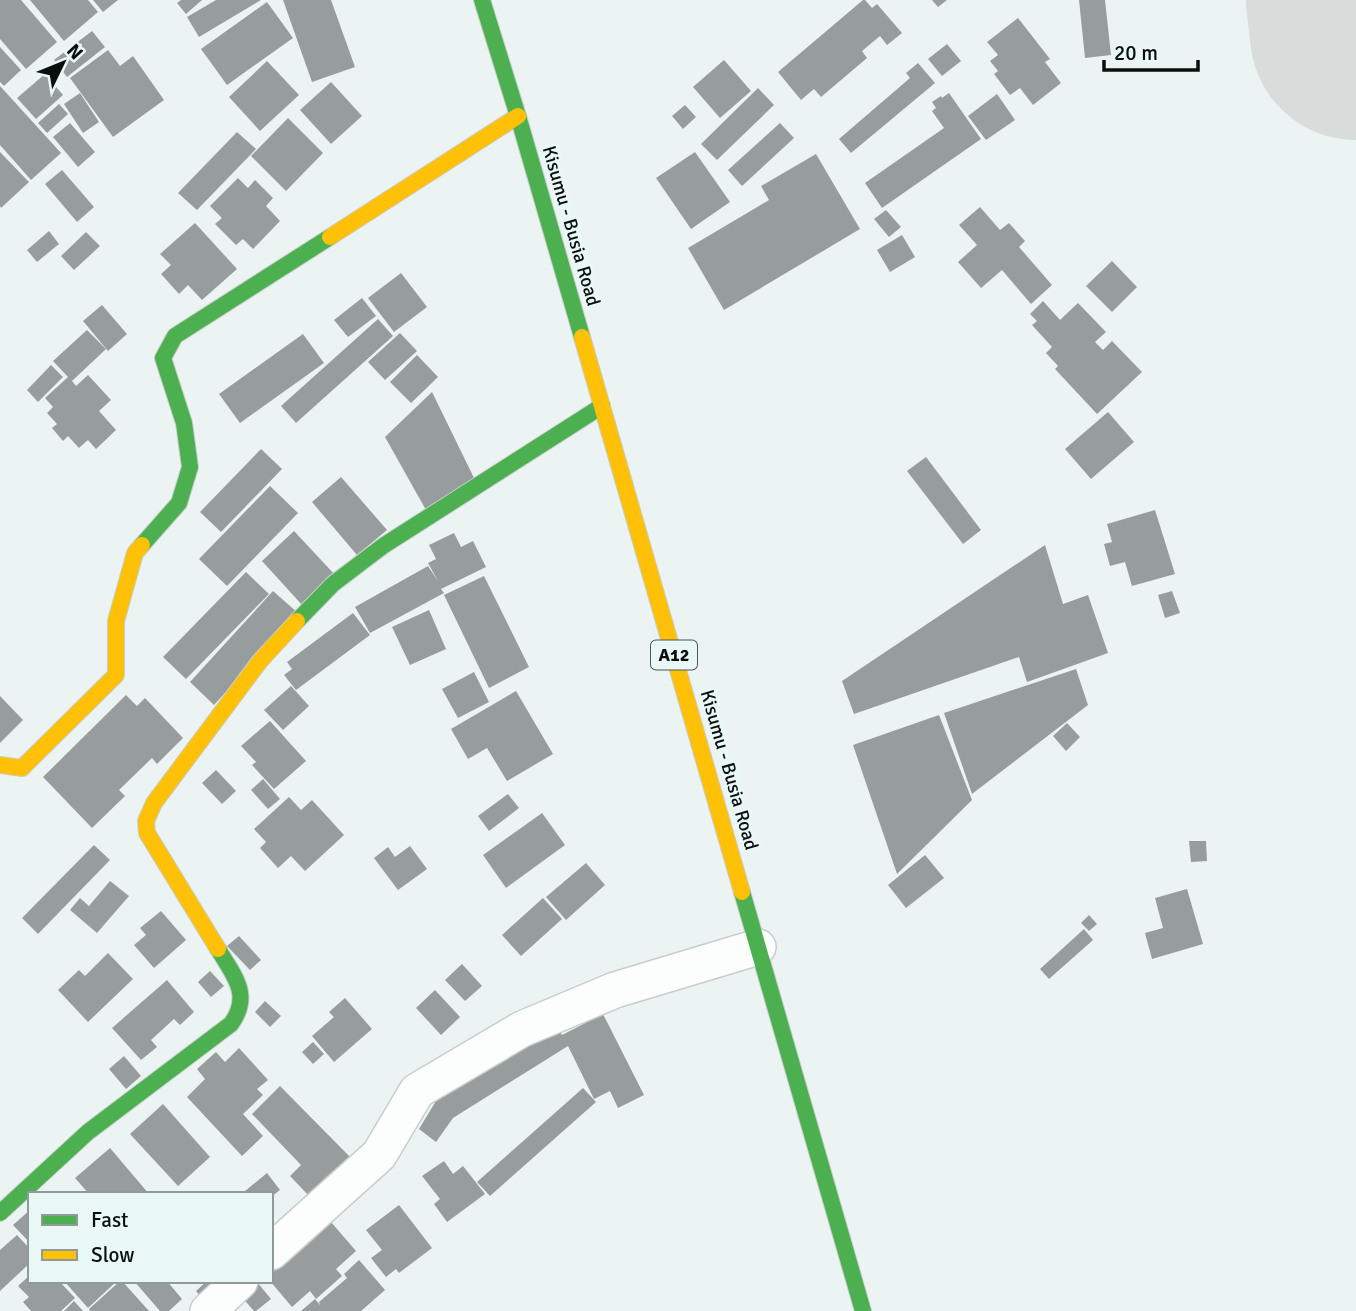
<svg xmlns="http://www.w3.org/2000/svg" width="1356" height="1311" font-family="Signika,sans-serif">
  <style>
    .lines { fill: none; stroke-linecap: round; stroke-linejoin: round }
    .runway { stroke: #d8dddc; stroke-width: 212 }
    .building { fill: #979d9c }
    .street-casing { stroke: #c8cecd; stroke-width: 38 }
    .fast-casing { stroke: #c8cecd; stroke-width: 18 }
    .slow-casing { stroke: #c8cecd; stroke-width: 18 }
    .street { stroke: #fcfdfd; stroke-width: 35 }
    .fast { stroke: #4caf50; stroke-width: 16 }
    .slow { stroke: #ffc107; stroke-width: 16 }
    .labels { text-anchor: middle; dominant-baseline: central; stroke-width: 7; stroke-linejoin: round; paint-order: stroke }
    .shield { fill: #e9f7f5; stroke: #4d5553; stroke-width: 2 }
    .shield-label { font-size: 18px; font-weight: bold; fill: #0a0f0e }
    .street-label { font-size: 19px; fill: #0a0f0e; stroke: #e9f7f5 }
  </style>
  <rect width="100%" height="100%" fill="#ecf4f3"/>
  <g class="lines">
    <polyline class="runway" points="1352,0 1356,34"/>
  </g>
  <g class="building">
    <polygon points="0,0 21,0 57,42 26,69 0,39"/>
    <polygon points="30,0 88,0 98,12 64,41"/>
    <polygon points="93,0 118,0 103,12"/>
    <polygon points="181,0 202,0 186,14 177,3"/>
    <polygon points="216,0 261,0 199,37 187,17"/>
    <polygon points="283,0 331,0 355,67 312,82"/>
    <polygon points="863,0 865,0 872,8 877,4 902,33 887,45 880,36 862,51 867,58 821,97 814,89 801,100 778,72"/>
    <polygon points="932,0 947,0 938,7"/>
    <polygon points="1079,0 1105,0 1111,55 1085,58"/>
    <polygon points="267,2 293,38 227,85 201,49"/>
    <polygon points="1018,18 1050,59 1045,62 1061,83 1033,105 1020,88 1010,95 994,74 998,71 990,61 998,55 987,42"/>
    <polygon points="92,31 105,47 67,77 54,60"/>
    <polygon points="947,44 961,61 942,76 928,59"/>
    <polygon points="0,47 21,70 4,86 0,82"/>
    <polygon points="108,50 120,66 133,56 164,100 113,137 70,78"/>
    <polygon points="724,60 751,91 720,118 693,87"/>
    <polygon points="267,61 299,95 260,131 229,97"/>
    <polygon points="918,63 935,83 851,153 839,139 910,78 906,73"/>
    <polygon points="45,74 63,95 36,119 17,98"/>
    <polygon points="331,82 362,116 331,144 300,110"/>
    <polygon points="0,86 61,153 31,180 0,145"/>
    <polygon points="758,88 774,105 717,160 701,144"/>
    <polygon points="80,93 99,122 83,133 64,104"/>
    <polygon points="949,93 981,139 882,208 865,183 944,128 932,111 936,108 932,102 941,96 942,98"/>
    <polygon points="997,94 1015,120 986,140 968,116"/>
    <polygon points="59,104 68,114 47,133 38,123"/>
    <polygon points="685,105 696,117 683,129 672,116"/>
    <polygon points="288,118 323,153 286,191 251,156"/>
    <polygon points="70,123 95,152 78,167 53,137"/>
    <polygon points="780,123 794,138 742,186 728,170"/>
    <polygon points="237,132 256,149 197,210 178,193"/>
    <polygon points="0,152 29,182 1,208 0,206"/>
    <polygon points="695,152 730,202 691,229 656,178"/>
    <polygon points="816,154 860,229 724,310 688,248 769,200 761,186"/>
    <polygon points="62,170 94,207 77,222 45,184"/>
    <polygon points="238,178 248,188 255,180 273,198 266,206 280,221 253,249 243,239 236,245 215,224 222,218 210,206"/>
    <polygon points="980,207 1000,230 1009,223 1025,241 1019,247 1052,285 1031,304 1002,270 981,288 958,262 977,245 959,225"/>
    <polygon points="886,210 901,227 889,237 874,219"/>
    <polygon points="195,223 237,269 202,300 188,285 179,294 161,274 171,265 160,254"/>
    <polygon points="49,231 59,244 37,262 27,250"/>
    <polygon points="86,232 100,246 74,270 61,256"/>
    <polygon points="902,235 915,257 890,272 877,250"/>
    <polygon points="1112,261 1137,287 1112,312 1086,286"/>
    <polygon points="401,273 427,307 394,332 368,298"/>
    <polygon points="362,298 376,316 348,337 334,320"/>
    <polygon points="1043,301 1060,320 1078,303 1106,332 1095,342 1103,350 1112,341 1142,372 1097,414 1055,369 1058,366 1046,353 1052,347 1032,325 1037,321 1030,314"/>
    <polygon points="102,305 127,334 108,351 83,321"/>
    <polygon points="378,319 393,336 296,423 281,406"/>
    <polygon points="87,330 106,349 72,381 76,386 88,375 111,400 99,411 116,430 96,449 88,440 79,448 68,436 63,441 52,428 57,424 47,413 53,407 45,398 68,377 53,361"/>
    <polygon points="400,333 417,351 385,380 368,362"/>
    <polygon points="303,334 324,363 240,423 219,394"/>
    <polygon points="417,355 438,377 411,403 390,382"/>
    <polygon points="51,365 63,377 38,402 27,390"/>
    <polygon points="432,392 476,482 426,510 385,437"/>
    <polygon points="1108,412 1134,442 1091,479 1065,449"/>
    <polygon points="261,449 282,469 221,532 200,512"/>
    <polygon points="926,457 981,530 963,544 907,471"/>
    <polygon points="341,477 387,530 357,555 312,502"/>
    <polygon points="270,486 298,513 227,586 199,559"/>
    <polygon points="1155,510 1175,574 1132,586 1125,562 1110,566 1104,544 1112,542 1107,524"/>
    <polygon points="294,531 336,576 303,606 262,561"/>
    <polygon points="454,533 461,547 473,541 486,567 441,589 444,593 370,633 355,607 428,566 438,581 428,563 436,559 429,545"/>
    <polygon points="1045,545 1063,604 1088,595 1108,653 1027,682 1019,657 854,714 842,681"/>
    <polygon points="246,572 269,594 186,679 163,657"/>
    <polygon points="484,576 529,667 489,688 444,595"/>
    <polygon points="273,591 298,613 214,705 190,682"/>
    <polygon points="1172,591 1180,613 1165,618 1158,595"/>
    <polygon points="429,610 446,649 410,665 392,627"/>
    <polygon points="353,613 370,635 296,690 284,675 292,669 287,662"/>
    <polygon points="1076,669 1088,705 972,794 944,713"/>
    <polygon points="474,672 489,702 458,718 442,689"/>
    <polygon points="291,686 309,706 283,730 264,710"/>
    <polygon points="516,691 553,754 507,781 487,748 468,759 451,729"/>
    <polygon points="126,695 137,706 145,698 183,738 157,764 152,758 119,790 125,796 92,828 43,777"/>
    <polygon points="0,696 23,720 0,743"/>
    <polygon points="939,715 972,800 897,874 853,745"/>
    <polygon points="270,721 306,761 274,789 252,765 256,762 241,746"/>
    <polygon points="1067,723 1080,737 1066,751 1053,736"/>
    <polygon points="216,770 236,791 222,804 202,783"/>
    <polygon points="263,779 280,799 268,809 251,790"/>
    <polygon points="508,794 519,808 489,831 478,816"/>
    <polygon points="289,797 301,810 312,800 344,835 305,871 291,856 278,868 260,848 266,842 254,829"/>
    <polygon points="542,813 565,845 506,888 483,855"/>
    <polygon points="1189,841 1206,841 1207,861 1191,862"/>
    <polygon points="94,845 110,860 38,934 22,918"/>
    <polygon points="410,846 427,869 398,890 374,858 388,847 395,857"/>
    <polygon points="925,855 944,878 906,908 888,885"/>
    <polygon points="586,863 605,885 566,920 546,897"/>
    <polygon points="110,881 129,896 97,933 70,910 80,898 89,906"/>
    <polygon points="1187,889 1203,944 1152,959 1145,933 1163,928 1155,898"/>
    <polygon points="543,898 562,919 521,956 502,935"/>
    <polygon points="161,911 186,940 154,968 134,945 146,935 140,928"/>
    <polygon points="1089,915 1097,924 1089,931 1081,923"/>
    <polygon points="1084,929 1093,940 1049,979 1040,969"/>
    <polygon points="239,936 261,960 250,970 227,946"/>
    <polygon points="108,953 133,979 88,1022 58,990 79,970 85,976"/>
    <polygon points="462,964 482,986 465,1001 445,980"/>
    <polygon points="210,971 224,986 211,997 198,982"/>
    <polygon points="167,980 194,1012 180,1025 174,1019 151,1040 157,1047 141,1060 112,1028"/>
    <polygon points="435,990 460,1017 441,1035 416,1008"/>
    <polygon points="345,998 372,1029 334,1062 312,1036 334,1017 329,1012"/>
    <polygon points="265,1001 281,1016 270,1027 255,1012"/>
    <polygon points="603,1014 644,1095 618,1108 610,1091 594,1099 568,1046 453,1118 436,1142 419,1129 439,1096 559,1029 562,1035"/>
    <polygon points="313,1042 324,1054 313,1064 302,1052"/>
    <polygon points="239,1048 268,1080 257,1089 263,1095 243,1114 263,1136 242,1156 187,1097 205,1079 197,1069 216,1052 225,1062"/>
    <polygon points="124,1056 141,1076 126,1089 109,1069"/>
    <polygon points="280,1086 352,1159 312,1199 290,1176 301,1165 252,1114"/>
    <polygon points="583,1088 596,1102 490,1196 477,1182"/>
    <polygon points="163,1104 210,1157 178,1186 130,1134"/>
    <polygon points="110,1148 149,1194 89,1194 75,1178"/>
    <polygon points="444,1161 453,1174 463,1166 485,1194 447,1222 434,1204 440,1199 422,1176"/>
    <polygon points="267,1173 280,1190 271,1197 271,1194 248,1194 245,1191"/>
    <polygon points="399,1205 432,1248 399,1273 396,1269 386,1277 371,1258 382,1250 366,1230"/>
    <polygon points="30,1210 30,1243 13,1225"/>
    <polygon points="331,1222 356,1251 336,1269 342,1276 316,1299 310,1291 292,1307 270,1281 271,1281 271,1274"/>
    <polygon points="17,1235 30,1249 30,1263 0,1291 0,1250"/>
    <polygon points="359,1260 385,1290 361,1311 301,1311 315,1299 320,1305 319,1302 347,1278 344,1274"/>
    <polygon points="30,1275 30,1281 59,1281 75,1298 61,1311 31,1311 23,1302 29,1297 18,1286"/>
    <polygon points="64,1281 117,1281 88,1308"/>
    <polygon points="120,1281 122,1281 149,1311 90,1311 89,1309"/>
    <polygon points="134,1281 167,1281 182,1299 169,1311 160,1311"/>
    <polygon points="207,1281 227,1281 208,1305 196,1291"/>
    <polygon points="257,1282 271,1299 256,1311 254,1311 240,1295"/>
    <polygon points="74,1301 83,1311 64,1311"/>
  </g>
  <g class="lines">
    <defs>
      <g id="street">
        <polyline points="271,1252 379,1155 417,1091 522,1029 615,990 758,947"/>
        <polyline points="208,1311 240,1281"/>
      </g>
      <g id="fast">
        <polyline points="482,0 518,116 582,337"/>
        <polyline points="142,545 179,503 190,467 184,423 163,358 175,336 330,237"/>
        <polyline points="297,621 333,584 383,546 602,406"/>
        <polyline points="742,892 863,1311"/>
        <path d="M 0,1213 L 88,1132 L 231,1024 C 252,995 234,976 218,949"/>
      </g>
      <g id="slow">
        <polyline points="330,237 518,116"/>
        <polyline points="582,337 742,892"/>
        <polyline points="0,765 22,768 116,675 116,621 135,553 142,545"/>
        <polyline points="218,949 147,833 146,821 154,803 260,661 297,621"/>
      </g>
    </defs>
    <use href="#street" class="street-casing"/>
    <use href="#fast" class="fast-casing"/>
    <use href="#slow" class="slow-casing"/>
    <use href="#street" class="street"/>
    <use href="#fast" class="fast"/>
    <use href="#slow" class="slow"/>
  </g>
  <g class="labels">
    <rect class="shield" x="651" y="640.5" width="46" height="29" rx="5"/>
    <g class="shield-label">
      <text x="674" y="655">A12</text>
    </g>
    <g class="street-label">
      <text transform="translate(571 226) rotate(74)">Kisumu - Busia Road</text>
      <text transform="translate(729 770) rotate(74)">Kisumu - Busia Road</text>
    </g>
  </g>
  <rect x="28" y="1192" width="245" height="91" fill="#e9f7f5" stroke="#909a99" stroke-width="2"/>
  <rect x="42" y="1215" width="35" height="10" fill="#4caf50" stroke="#909a99" stroke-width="2"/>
  <text x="91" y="1227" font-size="21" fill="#0a0f0e">Fast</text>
  <rect x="42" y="1250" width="35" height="10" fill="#ffc107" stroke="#909a99" stroke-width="2"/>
  <text x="91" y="1262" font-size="21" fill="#0a0f0e">Slow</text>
  <g transform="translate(63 63) rotate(47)" stroke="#e9f7f5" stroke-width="5" paint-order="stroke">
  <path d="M0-5L12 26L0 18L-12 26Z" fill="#0a0f0e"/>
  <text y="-10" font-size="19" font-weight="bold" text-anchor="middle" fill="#0a0f0e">N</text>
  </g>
  <path d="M1104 60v10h94v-10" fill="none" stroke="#0a0f0e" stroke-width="3.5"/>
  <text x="1114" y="60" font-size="21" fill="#0a0f0e" stroke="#e9f7f5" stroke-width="5" paint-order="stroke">20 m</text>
</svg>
